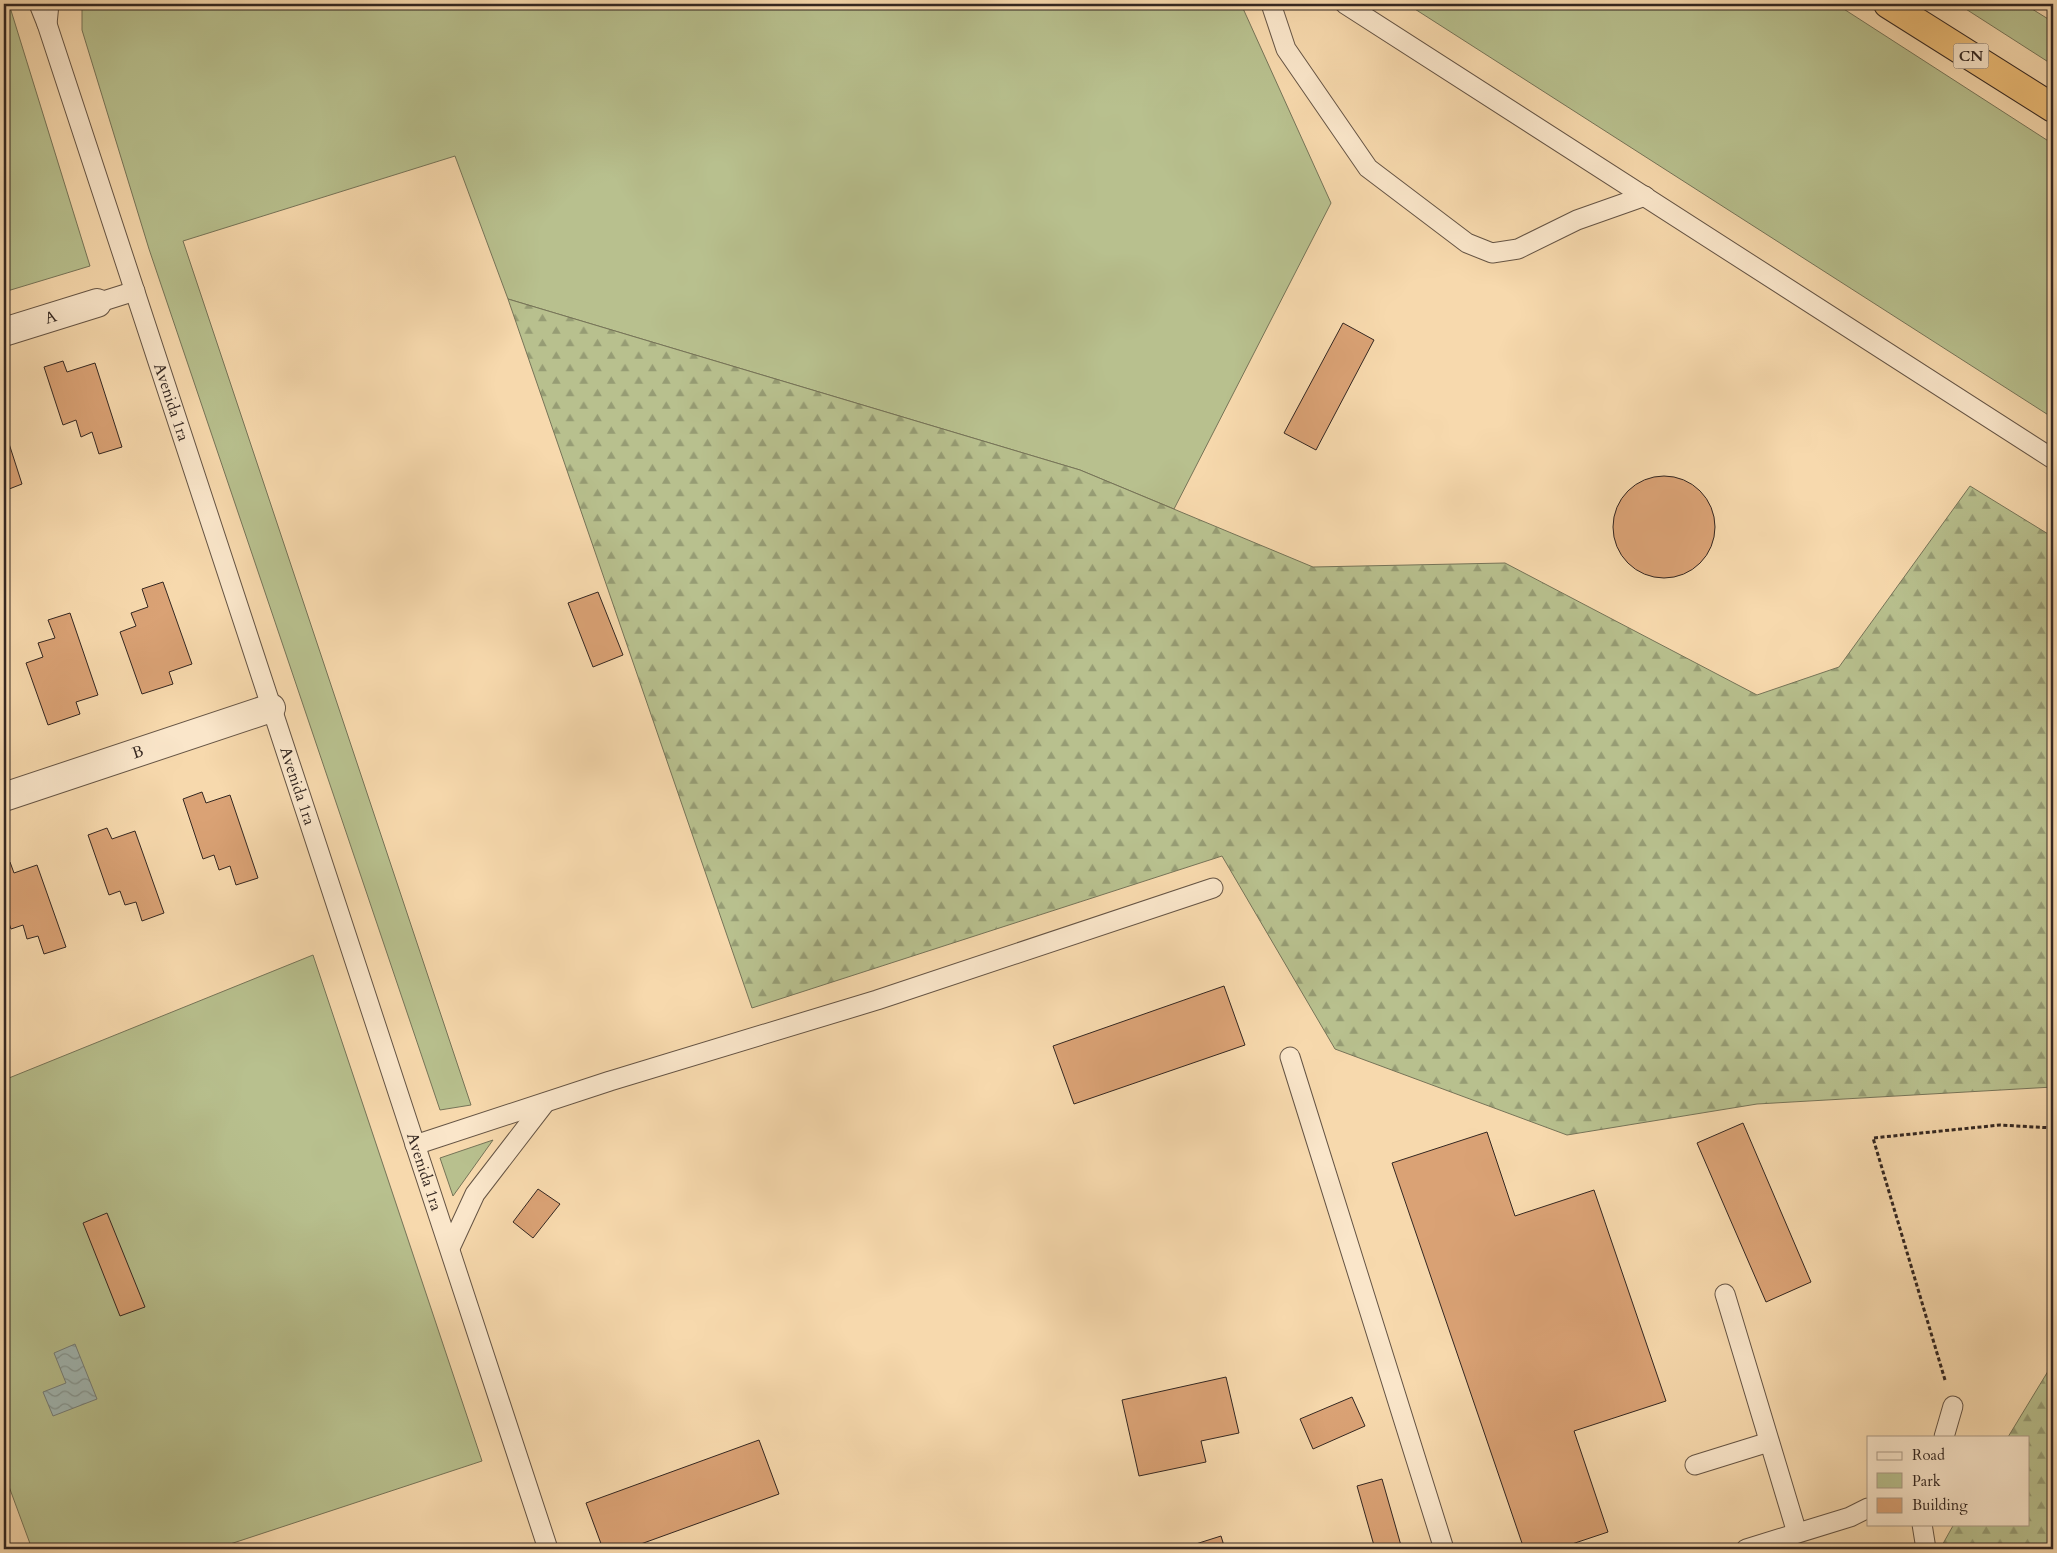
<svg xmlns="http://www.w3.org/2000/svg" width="2057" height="1553" font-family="Cardo,serif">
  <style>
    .green { fill: #b8c08e; stroke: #767458 }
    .forest { fill: url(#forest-firs); stroke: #767458 }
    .water { fill: url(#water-waves); stroke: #757e79 }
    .building { fill: #daa275; stroke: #342721 }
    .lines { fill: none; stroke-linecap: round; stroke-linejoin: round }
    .lane-casing { stroke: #655444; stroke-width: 21 }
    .street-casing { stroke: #655444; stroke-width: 30 }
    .highway-casing { stroke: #342721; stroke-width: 30 }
    .path { stroke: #342721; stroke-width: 3; stroke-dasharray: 4 2.5; stroke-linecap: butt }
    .lane { stroke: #fae6ca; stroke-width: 19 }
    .street { stroke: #fae6ca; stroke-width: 28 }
    .highway { stroke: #ecbc76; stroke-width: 28 }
    .labels { text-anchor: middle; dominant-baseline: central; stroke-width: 4; stroke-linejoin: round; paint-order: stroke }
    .shield { fill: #fae6ca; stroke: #6f6054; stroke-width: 1 }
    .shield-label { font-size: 15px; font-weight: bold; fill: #342721 }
    .street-label { font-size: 16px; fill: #342721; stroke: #fae6ca }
  </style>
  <defs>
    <pattern id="forest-firs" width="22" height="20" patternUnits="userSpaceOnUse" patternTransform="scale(1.25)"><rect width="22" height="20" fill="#b8c08e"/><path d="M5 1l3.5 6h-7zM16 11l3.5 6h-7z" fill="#969c74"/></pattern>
    <pattern id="water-waves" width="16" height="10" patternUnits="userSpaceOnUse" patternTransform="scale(1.25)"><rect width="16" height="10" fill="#a1b8b4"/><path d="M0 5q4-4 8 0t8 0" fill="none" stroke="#849692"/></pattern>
  </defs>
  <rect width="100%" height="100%" fill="#f7d9ad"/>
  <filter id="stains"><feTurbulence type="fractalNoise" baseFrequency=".004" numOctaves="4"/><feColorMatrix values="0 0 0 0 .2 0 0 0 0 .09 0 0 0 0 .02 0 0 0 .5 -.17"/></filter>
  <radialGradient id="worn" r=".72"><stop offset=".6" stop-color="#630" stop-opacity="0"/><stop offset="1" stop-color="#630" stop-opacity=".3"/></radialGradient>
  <g class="green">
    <polygon points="4,4 9,4 90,266 4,292"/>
    <polygon points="82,4 1241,4 1331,203 1174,509 1080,470 508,299 455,156 183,241 471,1105 440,1110 149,249 82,30"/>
    <polygon points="1407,4 1836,4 2053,144 2053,418"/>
    <polygon points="1958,4 2024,4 2053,22 2053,65"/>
    <polygon points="313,955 482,1461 215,1549 32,1549 4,1473 4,1080"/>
    <polygon points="493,1140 453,1196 440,1158"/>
  </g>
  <g class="forest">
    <polygon points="508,299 1080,470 1313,567 1505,563 1757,695 1839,667 1970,486 2053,537 2053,1087 1757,1104 1567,1135 1335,1049 1222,856 752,1008"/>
    <polygon points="2053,1363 2053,1549 1940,1549 1954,1524 2028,1524 2028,1437 2008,1437"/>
  </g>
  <polygon class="water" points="75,1344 97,1399 53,1416 43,1392 66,1383 54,1353"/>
  <g class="building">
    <polygon points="1343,323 1374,340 1316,450 1284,433"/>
    <polygon points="63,361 67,372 95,363 122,447 99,454 92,432 81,437 76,420 63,425 44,367"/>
    <polygon points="4,428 22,484 4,491"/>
    <circle cx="1664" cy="527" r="51"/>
    <polygon points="163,582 192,664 169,672 173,684 142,694 120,632 136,626 131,613 148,607 142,589"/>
    <polygon points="598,592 623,655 593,667 568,603"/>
    <polygon points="70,613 98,695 76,702 80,714 48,725 26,663 43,657 38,643 55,638 48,620"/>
    <polygon points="202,792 206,803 230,795 258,878 236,885 230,866 219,870 214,855 203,859 183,799"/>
    <polygon points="107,828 112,839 135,831 164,913 142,921 136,902 125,905 120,891 109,895 88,835"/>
    <polygon points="10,862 14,873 37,865 66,947 44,954 38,936 27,939 23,925 11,929 4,908 4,864"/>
    <polygon points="1224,986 1245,1045 1074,1104 1053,1046"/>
    <polygon points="1743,1123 1811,1282 1766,1302 1697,1143"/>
    <polygon points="1487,1132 1515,1216 1594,1190 1666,1401 1574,1431 1608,1532 1557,1549 1524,1549 1392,1163"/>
    <polygon points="538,1189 560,1204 533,1238 513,1222"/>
    <polygon points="107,1213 145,1307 120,1316 83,1223"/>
    <polygon points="1226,1377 1239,1433 1201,1441 1206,1462 1139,1476 1122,1400"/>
    <polygon points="1352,1397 1365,1426 1313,1449 1300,1419"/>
    <polygon points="759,1440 779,1494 627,1549 603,1549 586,1503"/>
    <polygon points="1382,1479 1402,1549 1375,1549 1357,1486"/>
    <polygon points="1221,1536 1225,1549 1180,1549"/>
  </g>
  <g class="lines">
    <defs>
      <g id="lane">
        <polyline points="39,4 47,24 49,4"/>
        <polyline points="1271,4 1286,49 1368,168 1467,243 1492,253 1518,249 1577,220 1645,196"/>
        <polyline points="1345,4 2053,459"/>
        <path id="s1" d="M 47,24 L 548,1549"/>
        <polyline points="97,303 135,291"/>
        <polyline points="1290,1057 1444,1549"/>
        <polyline points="415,1145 610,1081 877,1000 1213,888"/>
        <polyline points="450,1248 475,1194 545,1103"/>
        <polyline points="1725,1294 1797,1533"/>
        <polyline points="1944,1437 1953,1406"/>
        <polyline points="1695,1465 1769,1442"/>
        <polyline points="1922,1524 1926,1549"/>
        <polyline points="1746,1549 1850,1517 1868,1508"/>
      </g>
      <g id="street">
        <path id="s2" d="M 4,332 L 97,303"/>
        <path id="s3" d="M 4,797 L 271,708"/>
      </g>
      <polyline id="highway" points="1888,4 2053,108"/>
    </defs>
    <use href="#lane" class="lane-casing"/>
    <use href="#street" class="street-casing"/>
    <use href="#highway" class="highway-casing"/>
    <polyline class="path" points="1945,1380 1873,1138 2000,1125 2053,1128"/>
    <use href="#lane" class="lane"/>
    <use href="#street" class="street"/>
    <use href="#highway" class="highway"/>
  </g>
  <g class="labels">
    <rect class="shield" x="1953.5" y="43.5" width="35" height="25" rx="4"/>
    <g class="shield-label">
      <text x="1971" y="56">CN</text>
    </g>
    <g class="street-label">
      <text stroke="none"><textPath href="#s2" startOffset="49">A</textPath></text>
      <text stroke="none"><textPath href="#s1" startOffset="398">Avenida 1ra</textPath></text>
      <text stroke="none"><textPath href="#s3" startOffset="141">B</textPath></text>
      <text stroke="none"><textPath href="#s1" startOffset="802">Avenida 1ra</textPath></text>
      <text stroke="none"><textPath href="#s1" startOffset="1208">Avenida 1ra</textPath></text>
    </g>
  </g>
  <rect width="2057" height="1553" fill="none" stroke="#f7d9ad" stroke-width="20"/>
  <rect x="5" y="5" width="2047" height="1543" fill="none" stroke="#342721" stroke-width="2.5"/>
  <rect x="10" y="10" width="2037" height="1533" fill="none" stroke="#342721"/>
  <rect x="1867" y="1436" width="162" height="90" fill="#fae6ca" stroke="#ab9a86"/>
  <rect x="1877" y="1452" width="25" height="8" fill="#fae6ca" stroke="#ab9a86"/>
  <text x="1912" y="1460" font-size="15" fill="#342721">Road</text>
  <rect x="1877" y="1473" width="25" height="15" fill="#b8c08e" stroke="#ab9a86"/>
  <text x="1912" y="1486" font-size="15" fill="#342721">Park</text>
  <rect x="1877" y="1498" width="25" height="15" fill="#daa275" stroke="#ab9a86"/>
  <text x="1912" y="1510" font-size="15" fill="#342721">Building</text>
  <rect width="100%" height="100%" filter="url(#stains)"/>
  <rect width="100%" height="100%" fill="url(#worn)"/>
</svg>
